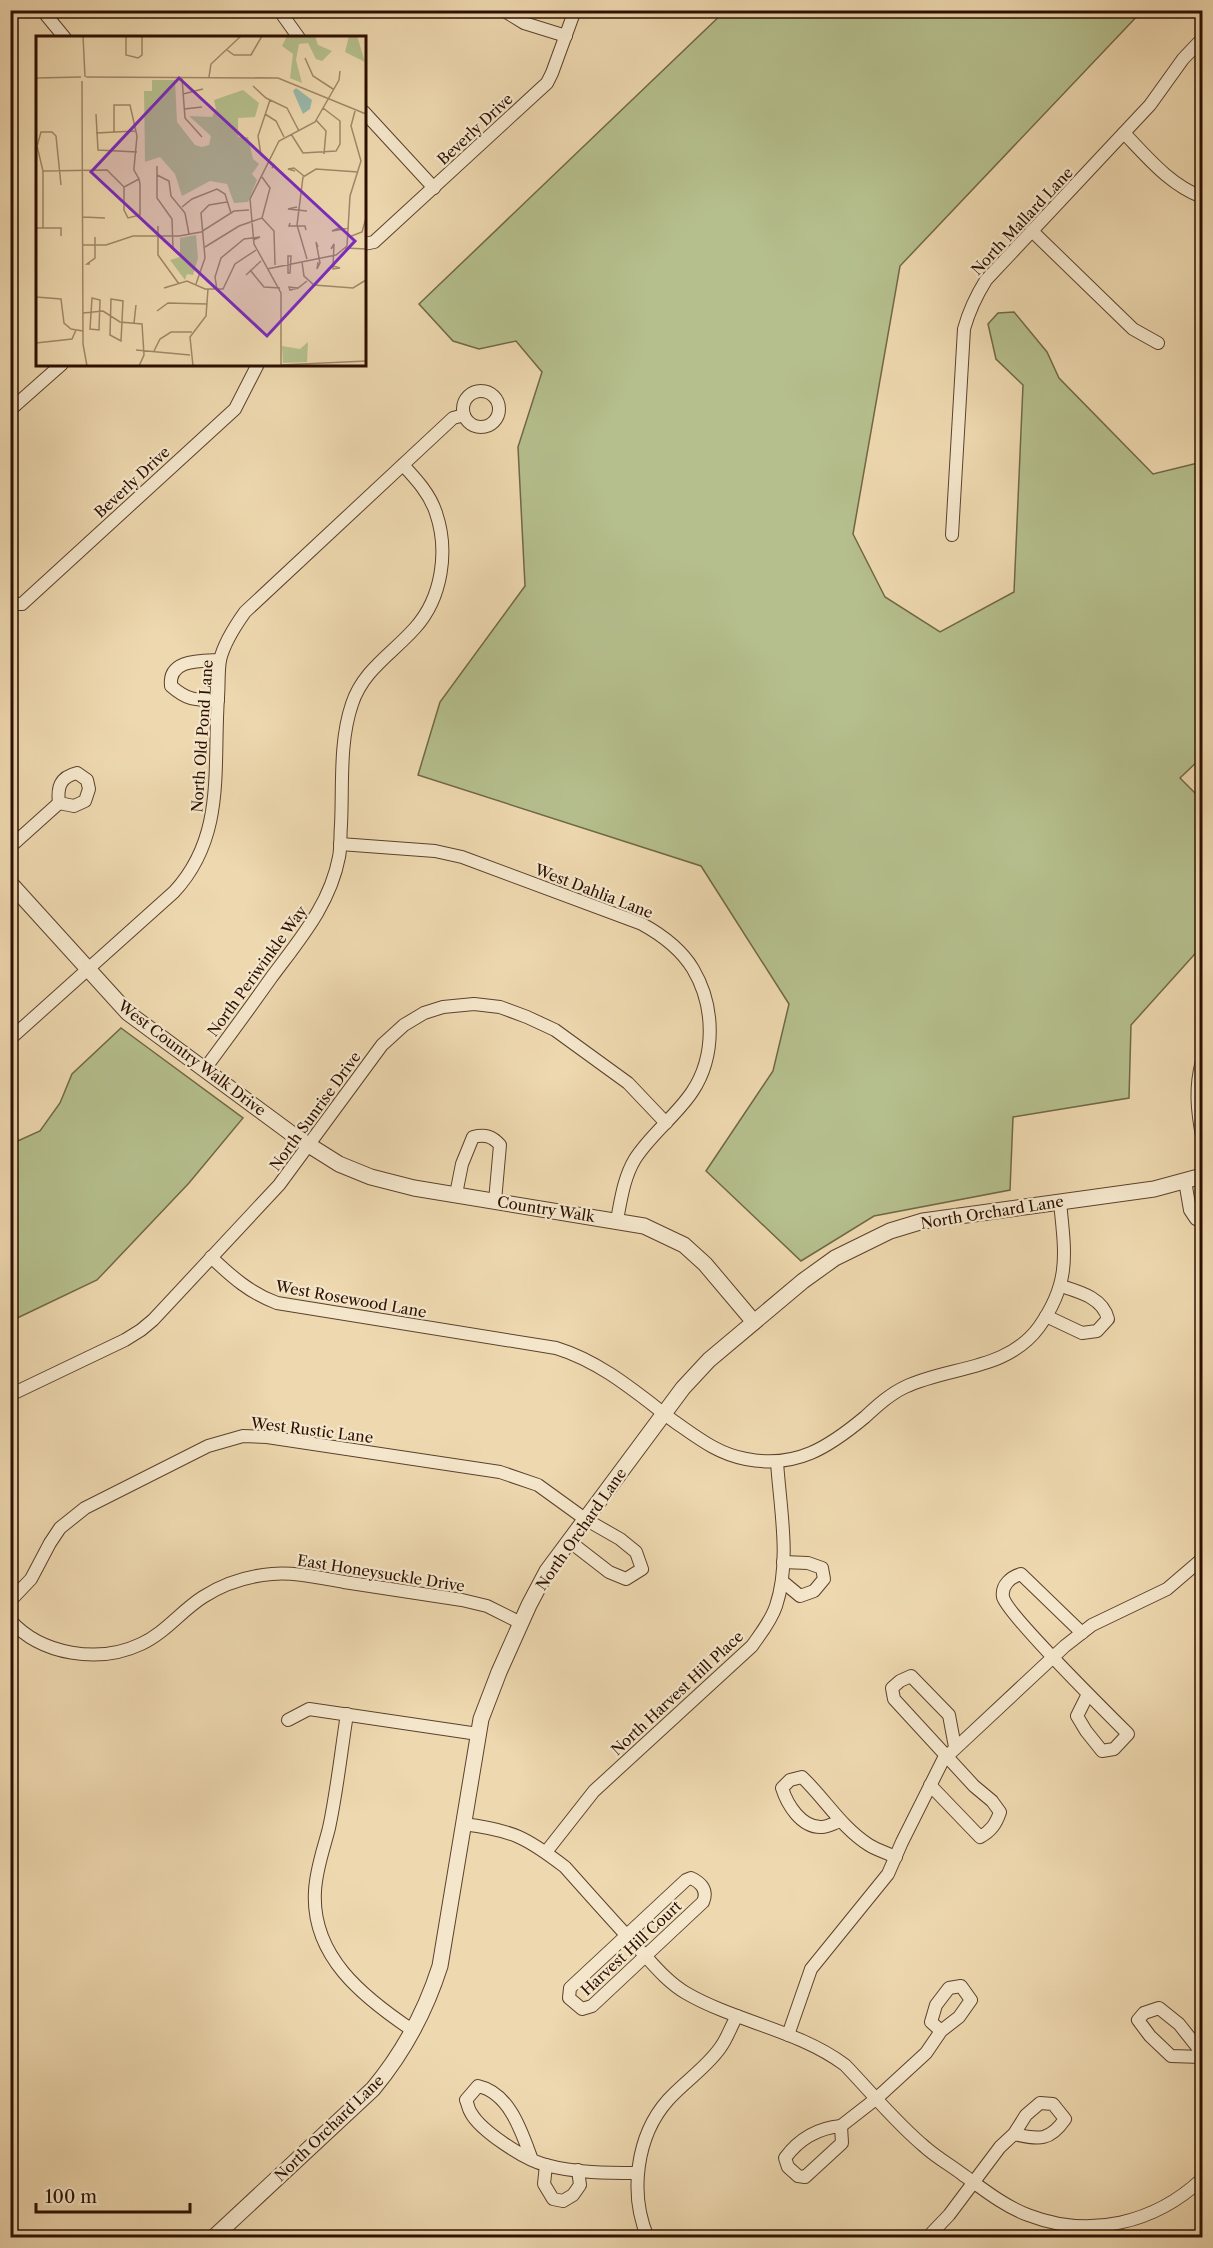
<svg xmlns="http://www.w3.org/2000/svg" width="1213" height="2248" font-family="'Libre Caslon Text',serif">
  <style>
    .green { fill: #b5bf8d; stroke: #706746; stroke-width: 1.5 }
    .lines { fill: none; stroke-linecap: round; stroke-linejoin: round }
    .minor-casing { stroke: #5c412c; stroke-width: 14 }
    .tertiary-casing { stroke: #5c412c; stroke-width: 17 }
    .minor { stroke: #f4e6cb; stroke-width: 12 }
    .tertiary { stroke: #f4e6cb; stroke-width: 15 }
    .labels { text-anchor: middle; dominant-baseline: central; stroke-width: 4.5; stroke-linejoin: round; paint-order: stroke }
    .street-label { font-size: 15px; fill: #2c0f00; stroke: #f4e6cb }
    .inset-road { fill: none; stroke: #a08869; stroke-width: 1.5 }
    .view { fill: #7b2cbf; fill-opacity: 0.15; stroke: #7b2cbf; stroke-width: 3 }
    .inset-edge { fill: none; stroke: #2c0f00; stroke-width: 3 }
  </style>
  <rect width="100%" height="100%" fill="#eed8af"/>
  <filter id="stains"><feTurbulence type="fractalNoise" baseFrequency=".00333" numOctaves="4"/><feColorMatrix values="0 0 0 0 .2 0 0 0 0 .09 0 0 0 0 .02 0 0 0 .5 -.17"/></filter>
  <radialGradient id="worn" r=".72"><stop offset=".6" stop-color="#630" stop-opacity="0"/><stop offset="1" stop-color="#630" stop-opacity=".3"/></radialGradient>
  <g class="green">
    <polygon points="726,10 1142,11 900,266 853,534 885,597 940,632 1014,592 1023,385 996,359 988,324 998,313 1014,312 1047,352 1059,378 1153,474 1202,462 1202,757 1180,778 1202,800 1202,946 1131,1025 1129,1098 1013,1117 1010,1190 874,1216 801,1261 706,1171 773,1071 789,1004 701,866 418,775 440,702 525,586 518,447 542,372 516,341 479,349 453,341 419,304"/>
    <polygon points="121,1028 243,1118 189,1183 97,1280 11,1321 11,1144 40,1131 60,1103 72,1074"/>
  </g>
  <g class="lines">
    <defs>
      <g id="minor">
        <polyline points="42,10 65,38"/>
        <polyline points="279,10 299,38"/>
        <polyline points="503,10 524,23 566,36"/>
        <polyline points="364,112 434,188"/>
        <path d="M 1124,133 C 1148,158 1170,185 1202,197"/>
        <polyline points="1032,231 1133,329 1158,343"/>
        <polyline points="364,244 374,242 547,83 552,73 575,10"/>
        <circle cx="481" cy="409" r="18"/>
        <polyline points="10,410 62,364"/>
        <path d="M 952,535 L 964,329 C 969,311 976,296 986,280 L 1150,105 L 1183,59 L 1202,39"/>
        <polyline points="10,604 22,604 235,409 258,364"/>
        <path d="M 218,700 C 196,700 188,701 171,686 C 168,659 200,661 220,660"/>
        <path d="M 77,773 L 87,780 L 89,789 L 85,801 L 74,806 L 59,803 C 57,787 60,777 77,773 Z"/>
        <path d="M 340,844 L 435,851 L 462,857 L 642,924 C 662,935 681,949 693,969 C 715,1006 716,1056 692,1092 C 676,1116 651,1134 635,1159 C 624,1177 621,1199 617,1220"/>
        <polyline points="10,847 59,803"/>
        <path d="M 10,1039 L 174,892 C 226,836 213,768 218,697 C 219,685 218,672 220,660 C 224,643 235,626 245,612 L 453,418 L 464,415"/>
        <path d="M 1202,1061 C 1195,1087 1197,1109 1202,1136"/>
        <path d="M 204,1070 C 227,1039 249,1009 271,978 C 299,940 330,905 339,857 C 341,847 340,836 341,825 C 343,786 339,742 352,704 C 363,670 393,653 415,628 C 442,598 449,551 436,513 C 430,494 416,479 403,465"/>
        <polyline points="1185,1181 1190,1210 1196,1219 1202,1220"/>
        <path d="M 456,1194 L 462,1164 L 473,1137 C 485,1134 492,1136 500,1145 L 495,1201"/>
        <path d="M 211,1257 C 232,1277 250,1293 277,1303 L 556,1348 C 602,1362 638,1394 675,1422 C 698,1438 718,1454 746,1459 C 796,1469 829,1447 865,1417 C 877,1406 890,1394 905,1387 C 949,1366 1007,1371 1039,1327 C 1071,1282 1065,1253 1060,1202"/>
        <path d="M 1046,1316 L 1082,1333 L 1097,1331 L 1108,1319 C 1103,1298 1080,1292 1061,1286"/>
        <polyline points="10,1395 125,1340 141,1330 153,1320 279,1185 382,1045 404,1025 424,1013 443,1007 474,1004 500,1007 527,1017 555,1030 628,1083 666,1123"/>
        <polyline points="782,1581 800,1596 814,1591 824,1579 822,1568 808,1563 783,1562"/>
        <polyline points="10,1601 31,1579 50,1543 60,1528 85,1508 208,1446 243,1436 267,1437 500,1472 538,1485 585,1519 620,1539 636,1552 642,1569 626,1579 609,1572 569,1541"/>
        <path d="M 10,1620 C 41,1655 99,1664 141,1644 C 165,1633 181,1611 203,1597 C 223,1584 248,1576 272,1574 C 296,1572 320,1578 344,1582 C 383,1588 422,1594 462,1600 L 487,1606 L 521,1623"/>
        <path d="M 1082,1633 L 1021,1574 C 1011,1577 1001,1585 1003,1597 C 1006,1613 1110,1716 1128,1734 L 1114,1749 L 1102,1751 L 1086,1731 L 1077,1716 L 1088,1694"/>
        <path d="M 347,1714 C 341,1752 337,1791 329,1828 C 324,1848 316,1869 315,1891 C 311,1956 363,1997 412,2030"/>
        <polyline points="288,1720 309,1709 478,1734"/>
        <path d="M 930,1785 L 980,1837 C 991,1831 996,1824 1000,1812 L 992,1801 L 974,1786 L 894,1699 L 892,1688 L 900,1681 L 911,1676 L 949,1715 L 955,1747"/>
        <path d="M 841,1821 C 836,1822 828,1827 822,1827 C 801,1828 787,1804 782,1788 L 790,1780 L 802,1777 C 825,1799 842,1828 869,1845 C 877,1850 887,1853 896,1857"/>
        <path d="M 463,1824 C 512,1830 526,1837 565,1867 C 589,1894 614,1922 639,1949 C 653,1964 667,1982 686,1993 C 736,2022 798,2030 845,2065 C 871,2092 896,2123 925,2147 C 936,2157 950,2165 962,2174 C 983,2189 1004,2206 1028,2215 C 1090,2239 1155,2223 1202,2179"/>
        <path d="M 546,1852 L 594,1791 L 752,1646 C 761,1633 771,1621 776,1606 C 791,1561 780,1508 777,1462"/>
        <path d="M 691,1878 C 702,1883 708,1891 703,1902 L 592,2006 L 582,2009 L 569,1998 L 570,1988 L 686,1880 Z"/>
        <polyline points="788,2035 811,1969 888,1874 902,1842 943,1760 1065,1646 1092,1625 1167,1589 1202,1559"/>
        <polyline points="1202,2053 1179,2024 1159,2008 1144,2013 1138,2020 1150,2036 1171,2056 1202,2057"/>
        <polyline points="841,2126 877,2098 926,2053 941,2031 959,2017 971,2000 961,1986 949,1988 936,2005 931,2022 941,2031"/>
        <path d="M 841,2126 L 842,2143 L 805,2177 L 798,2176 L 788,2167 L 785,2158 C 799,2139 818,2128 841,2126 Z"/>
        <path d="M 532,2160 C 522,2133 510,2093 478,2086 L 466,2100 C 468,2104 468,2109 471,2113 C 481,2131 525,2160 546,2165 C 575,2173 608,2173 638,2173"/>
        <polyline points="546,2165 544,2184 553,2199 563,2201 573,2195 580,2185 578,2170"/>
        <path d="M 648,2238 C 629,2194 636,2136 668,2100 C 684,2082 706,2068 720,2048 C 727,2039 731,2026 737,2016"/>
        <path d="M 927,2238 L 949,2215 L 1000,2147 L 1014,2134 L 1026,2115 L 1040,2103 L 1053,2104 L 1065,2119 C 1050,2141 1039,2140 1014,2134"/>
      </g>
      <g id="tertiary">
        <polyline points="10,883 128,1013 296,1137 339,1164 371,1177 414,1188 644,1226 684,1245 705,1264 754,1322"/>
        <path d="M 213,2238 L 373,2089 C 403,2053 426,2010 440,1966 L 481,1719 L 499,1672 L 529,1605 L 547,1571 L 683,1388 L 709,1360 L 803,1281 L 835,1258 L 890,1231 L 923,1221 L 1154,1189 L 1202,1176"/>
      </g>
    </defs>
    <use href="#minor" class="minor-casing"/>
    <use href="#tertiary" class="tertiary-casing"/>
    <use href="#minor" class="minor"/>
    <use href="#tertiary" class="tertiary"/>
  </g>
  <g class="labels">
    <g class="street-label">
      <text transform="translate(475 129) rotate(-43)">Beverly Drive</text>
      <text transform="translate(1022 221) rotate(-47)">North Mallard Lane</text>
      <text transform="translate(132 482) rotate(-43)">Beverly Drive</text>
      <text transform="translate(202 736) rotate(-86)">North Old Pond Lane</text>
      <text transform="translate(594 891) rotate(21)">West Dahlia Lane</text>
      <text transform="translate(257 971) rotate(-54)">North Periwinkle Way</text>
      <text transform="translate(192 1058) rotate(37)">West Country Walk Drive</text>
      <text transform="translate(315 1111) rotate(-54)">North Sunrise Drive</text>
      <text transform="translate(546 1209) rotate(9)">Country Walk</text>
      <text transform="translate(992 1212) rotate(-9)">North Orchard Lane</text>
      <text transform="translate(351 1299) rotate(10)">West Rosewood Lane</text>
      <text transform="translate(312 1430) rotate(7)">West Rustic Lane</text>
      <text transform="translate(581 1529) rotate(-55)">North Orchard Lane</text>
      <text transform="translate(381 1573) rotate(9)">East Honeysuckle Drive</text>
      <text transform="translate(677 1693) rotate(-43)">North Harvest Hill Place</text>
      <text transform="translate(631 1948) rotate(-43)">Harvest Hill Court</text>
      <text transform="translate(329 2128) rotate(-44)">North Orchard Lane</text>
    </g>
  </g>
  <g transform="translate(36 36)">
    <rect width="330" height="330" fill="#eed8af"/>
    <path d="M 251,0 L 279,0 L 282,9 L 296,15 L 286,25 L 280,23 L 272,7 L 263,8 L 260,24 L 266,47 L 254,42 L 257,18 L 246,10 ZM 313,0 L 321,0 L 329,26 L 309,16 ZM 116,44 L 139,44 L 141,86 L 159,109 L 166,111 L 173,109 L 175,100 L 153,80 L 176,81 L 180,73 L 178,64 L 207,54 L 223,67 L 219,81 L 202,82 L 202,101 L 212,101 L 217,123 L 223,128 L 216,138 L 221,144 L 212,166 L 198,167 L 191,148 L 174,145 L 146,160 L 139,138 L 124,121 L 109,126 L 108,55 L 116,55 ZM 160,199 L 162,222 L 157,239 L 151,238 L 149,244 L 134,224 L 144,221 L 144,202 ZM 272,306 L 271,326 L 247,327 L 246,310 L 264,313 Z" fill="#b5bf8d"/>
    <path d="M 260,52 L 276,64 L 274,73 L 267,78 L 257,55 Z" fill="#99baac"/>
    <path class="inset-road" d="M 47,0 L 49,41M 90,0 L 90,19 L 102,22 L 106,19 L 106,0M 191,14 L 198,19 L 215,19 L 226,0M 269,22 L 277,40 L 297,53M 50,41 L 242,42 L 330,78M 173,41 L 175,28 L 205,0M 0,42 L 45,41M 146,42 L 149,82 L 166,101M 46,45 L 47,308 L 51,330M 217,50 L 230,62 L 251,72 L 263,95M 147,58 L 167,53M 234,64 L 222,100 L 225,119 L 238,129 L 236,132M 148,73 L 166,71M 60,78 L 62,114 L 101,116M 229,78 L 240,85 L 248,101M 280,84 L 290,95 L 288,118M 60,97 L 99,95M 78,97 L 78,69 L 94,69 L 101,100 L 98,132 L 98,134 L 103,143 L 104,148 L 104,179 L 92,182 L 88,174 L 88,151 L 103,143M 255,98 L 267,117 L 300,115 L 304,108 L 304,85 L 287,72M 121,130 L 121,162 L 136,183 L 137,213M 7,135 L 71,134 L 88,151M 259,135 L 252,133 L 258,132 L 268,140M 121,139 L 133,145 L 135,160 L 149,177 L 153,198M 146,171 L 156,163 L 181,153 L 189,158 L 195,177M 261,171 L 252,173 L 271,175M 47,181 L 69,182M 226,182 L 238,195 L 239,229M 254,187 L 253,190 L 269,190 L 270,194M 122,190 L 122,219 L 143,248M 0,192 L 25,192 L 25,200M 7,192 L 7,135 L 1,110 L 5,96 L 16,96 L 20,100 L 25,149M 303,192 L 296,195 L 313,192M 313,201 L 326,196 L 330,182M 47,209 L 70,209 L 97,200 L 143,200 L 165,196 L 198,175 L 213,174M 169,211 L 203,190 L 226,182 L 234,152 L 226,141M 282,211 L 280,206 L 284,227 L 281,233 L 282,226M 309,212 L 330,213M 295,213 L 298,208 L 297,230 L 304,232 L 297,233 L 297,230M 252,220 L 255,220 L 254,237 L 252,237 ZM 271,223 L 261,189 L 267,141 L 280,133 L 322,136M 266,226 L 268,240 L 278,249 L 317,252 L 330,244M 54,228 L 51,228 L 59,222 L 59,201M 231,233 L 300,219 L 311,210 L 314,160 L 325,125 L 315,90 L 319,75M 214,234 L 228,251 L 244,252M 210,239 L 225,225M 160,248 L 169,222 L 165,177 L 173,169 L 191,166M 128,252 L 151,245 L 169,253 L 187,253 L 199,228 L 220,214M 262,252 L 253,251 L 254,254 L 262,252 L 271,245M 181,254 L 179,241 L 185,222 L 208,203 L 224,201 L 217,204M 0,261 L 25,263 L 28,287 L 35,293 L 47,295M 56,262 L 64,264 L 63,294 L 54,293 ZM 75,263 L 87,265 L 85,305 L 74,299 ZM 121,275 L 132,267 L 171,268M 47,277 L 67,275 L 84,286 L 106,288 L 108,319 L 103,330M 98,287 L 100,269M 0,307 L 36,303 L 40,294M 100,314 L 154,319M 118,315 L 124,303 L 135,296 L 156,296M 245,329 L 330,325M 157,330 L 154,301 L 170,280 L 172,253M 245,330 L 245,257 L 218,208 L 214,163 L 243,105 L 279,86 L 303,44 L 304,35"/>
    <path class="view" d="M 143,42 L 319,205 L 231,300 L 55,136 Z"/>
    <rect width="330" height="330" class="inset-edge"/>
  </g>
  <rect width="1213" height="2248" fill="none" stroke="#eed8af" stroke-width="36"/>
  <rect x="12" y="12" width="1189" height="2224" fill="none" stroke="#2c0f00" stroke-width="3"/>
  <rect x="18" y="18" width="1177" height="2212" fill="none" stroke="#2c0f00" stroke-width="1.5"/>
  <path d="M36 2203v9h154v-9" fill="none" stroke="#2c0f00" stroke-width="3"/>
  <text x="45" y="2203" font-size="18" fill="#2c0f00" stroke="#f4e6cb" stroke-width="4.5" paint-order="stroke">100 m</text>
  <rect width="100%" height="100%" filter="url(#stains)"/>
  <rect width="100%" height="100%" fill="url(#worn)"/>
</svg>
